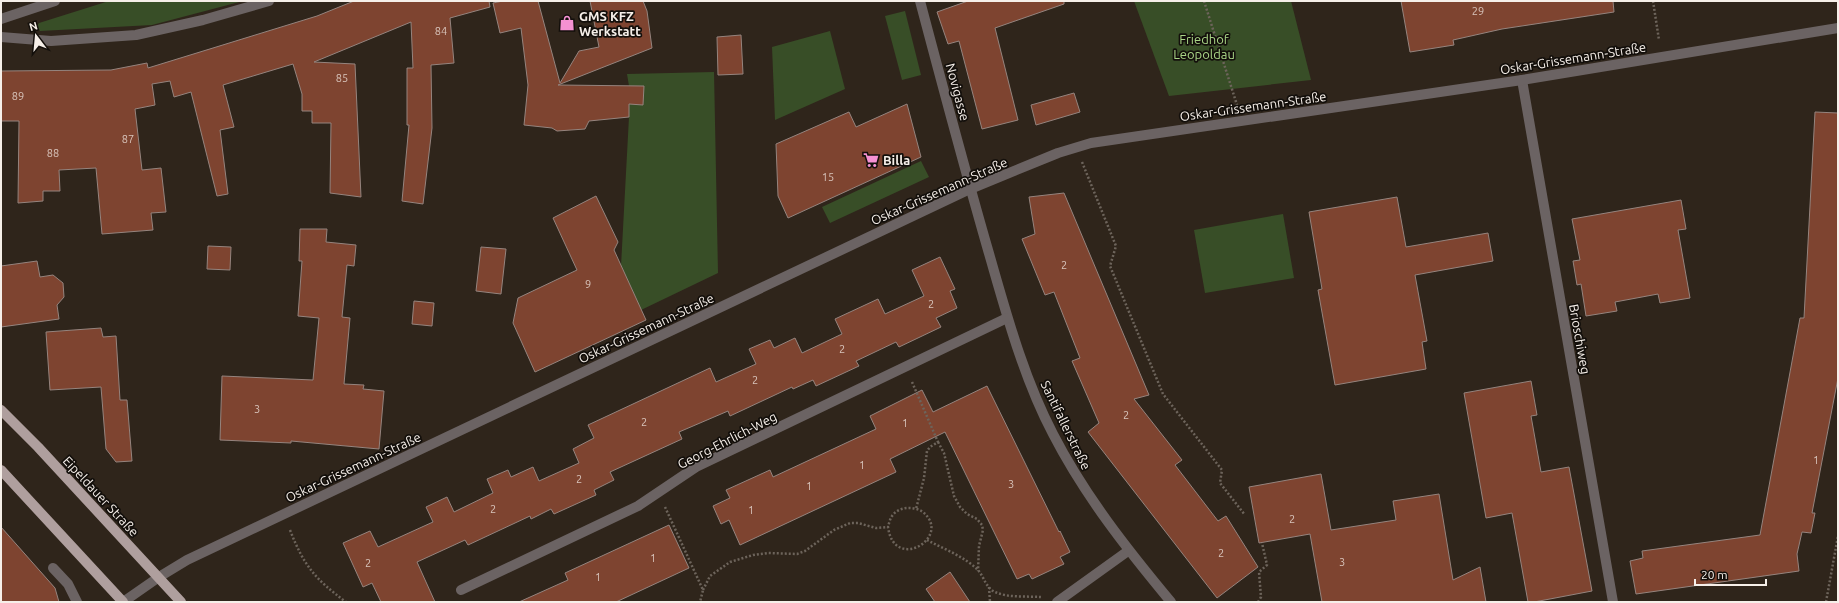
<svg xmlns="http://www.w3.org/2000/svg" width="1839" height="603" font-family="Ubuntu,sans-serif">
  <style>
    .green { fill: #384e27 }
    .building { fill: #7e4430; stroke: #95847e }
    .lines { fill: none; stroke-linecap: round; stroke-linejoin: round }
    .path { stroke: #6d645b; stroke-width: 2.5; stroke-dasharray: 2 2; stroke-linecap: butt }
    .minor { stroke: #6b6363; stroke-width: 10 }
    .major { stroke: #af9f9e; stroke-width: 10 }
    .labels { text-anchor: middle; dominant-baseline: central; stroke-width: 3.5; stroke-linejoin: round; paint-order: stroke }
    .number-label { font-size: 11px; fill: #d8c4bb }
    .poi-label { font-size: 13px; font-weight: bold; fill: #f6efe9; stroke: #130f0b; text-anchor: start }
    .park-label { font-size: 13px; fill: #a9d586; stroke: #130f0b }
    .street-label { font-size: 13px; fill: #f6efe9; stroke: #130f0b }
  </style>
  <rect width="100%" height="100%" fill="#2f251b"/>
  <g class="green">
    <polygon points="109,1 243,1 152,25 40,31 36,27 39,23"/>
    <polygon points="1134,1 1291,1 1311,80 1169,96"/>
    <polygon points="905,11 921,75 902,80 885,16"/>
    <polygon points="830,31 845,89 775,120 772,47"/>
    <polygon points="714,72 718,273 641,310 621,266 629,117 629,86 627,74"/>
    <polygon points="921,161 929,177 830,223 822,207"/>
    <polygon points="1283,214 1294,278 1205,293 1194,230"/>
  </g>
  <g class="building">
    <polygon points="354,1 489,1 490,7 450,18 454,63 431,65 432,128 423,204 402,201 409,125 407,125 407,68 413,68 411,22 314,62 355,64 361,197 330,193 331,123 312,123 312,111 302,111 302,94 293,64 223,85 234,127 220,130 228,194 217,196 191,92 174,97 170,81 152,84 155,105 135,109 142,170 161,168 166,212 151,213 153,230 102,234 96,168 59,170 60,191 43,191 43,201 18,203 19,121 1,121 1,71 111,70 147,63 148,68 317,16"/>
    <polygon points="503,1 538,1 560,83 579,51 599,47 590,1 643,1 647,11 652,48 558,85 644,86 643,105 629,104 629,117 589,121 585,129 557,131 552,128 524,125 528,85 521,28 500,33 493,3"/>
    <polygon points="968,1 1064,1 1064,4 995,28 1018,120 982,129 959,41 948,44 937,12"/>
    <polygon points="1401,1 1613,1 1614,12 1502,29 1453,40 1454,45 1410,52"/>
    <polygon points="741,35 743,74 718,75 717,37"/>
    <polygon points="1074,93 1080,112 1036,125 1031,105"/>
    <polygon points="907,104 921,157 788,218 778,196 776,144 849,112 856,127"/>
    <polygon points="1815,112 1838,113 1838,378 1812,513 1815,513 1811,533 1802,532 1797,554 1799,571 1636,594 1630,561 1643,558 1642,551 1760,535 1800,318 1804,318"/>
    <polygon points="1064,193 1149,395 1134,399 1182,460 1175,465 1218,521 1226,516 1258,567 1217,598 1088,432 1099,423 1072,361 1080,358 1054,292 1045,295 1022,239 1035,234 1029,197"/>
    <polygon points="596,196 618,242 614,250 646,320 535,372 513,323 518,298 577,270 553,218"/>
    <polygon points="1397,197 1406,247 1488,233 1493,261 1415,275 1427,341 1422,342 1426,369 1335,385 1318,290 1322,289 1309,212"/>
    <polygon points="1681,200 1686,229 1678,230 1690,298 1660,303 1658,294 1615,302 1617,311 1586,316 1581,284 1577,285 1573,261 1580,260 1572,219"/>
    <polygon points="300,229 327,229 326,242 356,245 354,266 347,265 342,317 350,318 344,384 364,385 363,389 384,391 379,449 291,441 291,443 220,440 222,376 313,380 319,318 298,316 302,261 299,261"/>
    <polygon points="208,246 231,247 230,270 207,269"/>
    <polygon points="481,247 506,249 501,294 476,291"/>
    <polygon points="940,257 955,289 950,291 957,308 936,318 941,327 899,347 896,342 856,361 859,366 816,386 813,380 793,389 792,387 730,416 728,411 679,432 682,439 610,472 614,480 594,490 596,495 554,514 551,509 531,519 530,516 468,545 465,540 417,562 435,602 381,602 372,583 363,587 343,543 370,531 378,547 433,522 426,507 447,497 454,512 493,493 487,479 508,470 511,477 533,467 539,481 579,463 573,449 594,438 588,425 710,368 716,382 756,364 749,349 770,340 774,348 795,338 802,353 842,334 835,319 878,299 885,314 924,296 912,270"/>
    <polygon points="37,261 40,277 53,275 63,283 64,297 57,305 59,319 1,327 1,266"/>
    <polygon points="414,301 434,303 432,326 412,324"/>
    <polygon points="101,328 103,337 116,336 120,400 127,400 132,461 116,462 106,449 101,387 50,390 46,332"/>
    <polygon points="1531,381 1537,415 1531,416 1541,472 1569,467 1592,591 1534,602 1528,602 1512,513 1486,518 1464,393"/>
    <polygon points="987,386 1059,532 1060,531 1070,552 1060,557 1064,564 1032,579 1029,574 1017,579 945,432 890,459 896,472 740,545 729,520 721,524 713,506 730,498 726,490 770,470 773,477 876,429 870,416 922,390 933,412"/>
    <polygon points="1321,474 1331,530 1396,520 1393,501 1439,494 1453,580 1480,567 1486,602 1322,602 1310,534 1259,543 1249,487"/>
    <polygon points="669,525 689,568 616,602 519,602 568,580 565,573"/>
    <polygon points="1,527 55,588 59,602 1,602"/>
    <polygon points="950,572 970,602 935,602 926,589"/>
  </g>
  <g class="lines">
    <g class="path">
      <polyline points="1204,1 1237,105"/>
      <polyline points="1653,1 1659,40"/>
      <polyline points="1082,162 1116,246 1110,266 1163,394 1222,470 1220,483 1245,515"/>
      <polyline points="912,382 938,442 930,447 927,451 924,478 916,509"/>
      <polyline points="938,442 944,453 954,496 960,507 967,514 977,519 982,525 983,530 979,546 978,571"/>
      <polyline points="665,507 703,590 700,602"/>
      <path d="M 290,530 C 304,566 315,579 346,602"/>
      <path d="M 927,540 C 944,549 965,557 978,570 C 984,577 986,588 995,592 C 1008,598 1027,596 1041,597"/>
      <polyline points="989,587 990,602"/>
      <path d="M 703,590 L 710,576 L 730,562 L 753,555 L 768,553 L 797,554 L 805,551 L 834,530 L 850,523 L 858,523 L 876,528 L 888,527 C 894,573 953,537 923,512 C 914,506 899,506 892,516 C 890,519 889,523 888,527"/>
      <polyline points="1258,602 1261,597 1259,572 1267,565 1262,543"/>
      <polyline points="1826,602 1838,536"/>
    </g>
    <g class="minor">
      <path d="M 920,1 C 942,84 964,167 988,250 C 1006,312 1023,377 1053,434 C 1085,496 1127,549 1171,602"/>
      <polyline points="1,19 55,1"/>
      <polyline points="1,37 51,41 136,35 203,20 269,1"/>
      <polyline points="1522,80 1613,602"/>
      <polyline points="53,568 68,584 77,602"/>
      <polyline points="461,590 638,506 696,467 1007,318"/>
      <polyline points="123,602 159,577 187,560 970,189 1058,153 1091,143 1522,80 1838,28"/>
      <polyline points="1057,602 1128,551"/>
    </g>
    <g class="major">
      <polyline points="1,410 38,447 181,602"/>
      <polyline points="1,470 123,602"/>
    </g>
  </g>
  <defs>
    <symbol id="shop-bare" viewBox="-9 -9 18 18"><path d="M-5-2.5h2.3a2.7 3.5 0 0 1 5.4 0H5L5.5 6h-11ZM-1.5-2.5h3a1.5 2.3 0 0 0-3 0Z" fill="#f591d2" stroke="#130f0b" stroke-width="2.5" paint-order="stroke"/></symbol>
    <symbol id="supermarket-bare" viewBox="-9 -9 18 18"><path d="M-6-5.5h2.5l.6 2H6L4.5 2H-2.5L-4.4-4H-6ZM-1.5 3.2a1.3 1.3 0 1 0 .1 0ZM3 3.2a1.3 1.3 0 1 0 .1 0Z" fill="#f591d2" stroke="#130f0b" stroke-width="2.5" paint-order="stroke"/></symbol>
  </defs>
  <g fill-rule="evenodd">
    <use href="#shop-bare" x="556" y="12" width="22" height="22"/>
    <use href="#supermarket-bare" x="860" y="149" width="22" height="22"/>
  </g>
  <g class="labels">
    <g class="number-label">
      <text x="1478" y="11">29</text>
      <text x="441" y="31">84</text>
      <text x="342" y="78">85</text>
      <text x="18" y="96">89</text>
      <text x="128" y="139">87</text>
      <text x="53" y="153">88</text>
      <text x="828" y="177">15</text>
      <text x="1064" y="265">2</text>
      <text x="588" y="284">9</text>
      <text x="931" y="304">2</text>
      <text x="842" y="349">2</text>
      <text x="755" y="380">2</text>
      <text x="257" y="409">3</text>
      <text x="1126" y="415">2</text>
      <text x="644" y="422">2</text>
      <text x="905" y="423">1</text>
      <text x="1816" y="460">1</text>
      <text x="862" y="465">1</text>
      <text x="579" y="479">2</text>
      <text x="1011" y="484">3</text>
      <text x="809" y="486">1</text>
      <text x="493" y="509">2</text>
      <text x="751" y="510">1</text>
      <text x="1292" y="519">2</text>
      <text x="1221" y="553">2</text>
      <text x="653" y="558">1</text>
      <text x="1342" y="562">3</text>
      <text x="368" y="563">2</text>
      <text x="598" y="577">1</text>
    </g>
    <g class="poi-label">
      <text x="579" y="16">GMS KFZ<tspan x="579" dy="15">Werkstatt</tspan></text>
      <text x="883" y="160">Billa</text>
    </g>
    <g class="park-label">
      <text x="1204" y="39">Friedhof<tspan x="1204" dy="15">Leopoldau</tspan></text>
    </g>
    <g class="street-label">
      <text transform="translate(1573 58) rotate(-9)">Oskar-Grissemann-Straße</text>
      <text transform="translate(958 92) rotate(75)">Novigasse</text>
      <text transform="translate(1253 106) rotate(-8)">Oskar-Grissemann-Straße</text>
      <text transform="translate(939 191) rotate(-24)">Oskar-Grissemann-Straße</text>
      <text transform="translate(646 328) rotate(-25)">Oskar-Grissemann-Straße</text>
      <text transform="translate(1580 339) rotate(80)">Brioschiweg</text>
      <text transform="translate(1066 425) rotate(64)">Santifallerstraße</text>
      <text transform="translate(727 440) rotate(-27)">Georg-Ehrlich-Weg</text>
      <text transform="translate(353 467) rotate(-25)">Oskar-Grissemann-Straße</text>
      <text transform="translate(101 496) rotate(47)">Eipeldauer Straße</text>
    </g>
  </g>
  <rect width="1839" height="603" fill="none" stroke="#f6efe9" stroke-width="4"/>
  <g transform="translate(36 36) rotate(344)" stroke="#130f0b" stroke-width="3" paint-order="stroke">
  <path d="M0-3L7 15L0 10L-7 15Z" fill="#f6efe9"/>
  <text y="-6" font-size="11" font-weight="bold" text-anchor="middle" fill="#f6efe9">N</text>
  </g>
  <path d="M1695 579v6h71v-6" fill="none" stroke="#f6efe9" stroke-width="2"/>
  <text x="1701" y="579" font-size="12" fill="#f6efe9" stroke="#130f0b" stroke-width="3" paint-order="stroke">20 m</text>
</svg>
